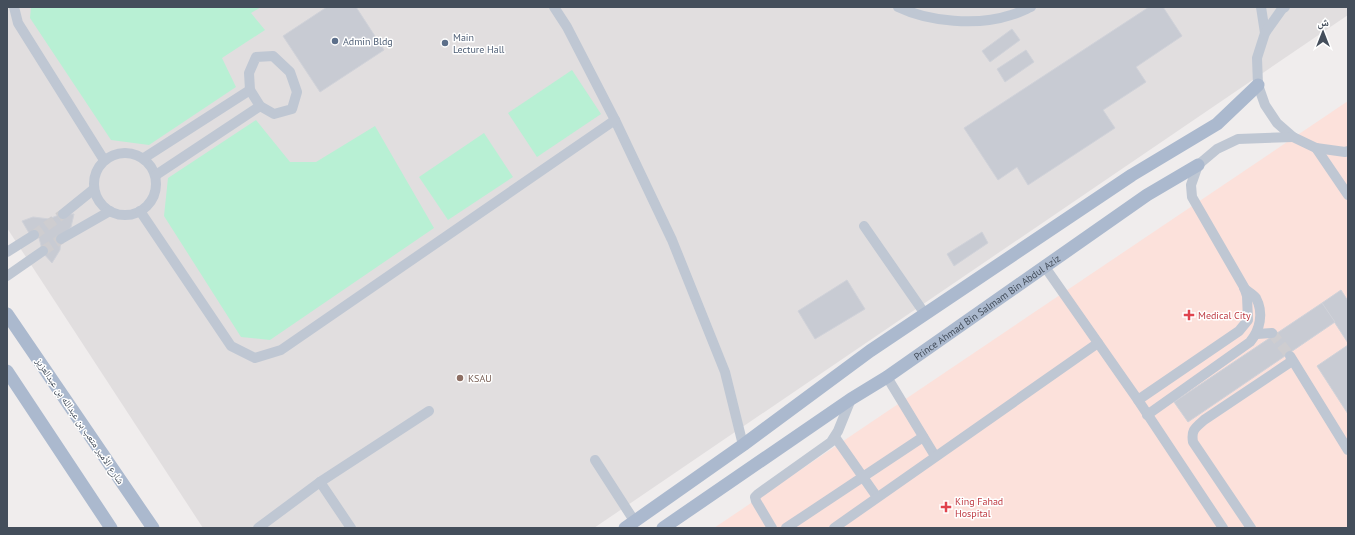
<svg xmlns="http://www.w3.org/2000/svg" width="1355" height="535" font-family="'PT Sans','Noto Naskh Arabic',sans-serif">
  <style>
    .education { fill: #e1dedf }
    .medical { fill: #fce1db }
    .green { fill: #b8f0d4 }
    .building { fill: #c8cbd3; stroke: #d0d2d9 }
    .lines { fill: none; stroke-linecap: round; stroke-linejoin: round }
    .minor-tunnel { stroke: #cecdd0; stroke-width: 10; stroke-dasharray: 10 5; stroke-linecap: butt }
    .minor { stroke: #bfc7d3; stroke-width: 10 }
    .major { stroke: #abb9ce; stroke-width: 13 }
    .service-dot { fill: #5c6f8a; stroke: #fff; stroke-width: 1.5 }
    .health-dot { fill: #e0444e; stroke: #fff; stroke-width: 1.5 }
    .education-dot { fill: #8d6e63; stroke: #fff; stroke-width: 1.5 }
    .labels { text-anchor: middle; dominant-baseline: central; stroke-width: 3; stroke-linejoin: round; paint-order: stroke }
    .service-label { font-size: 10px; fill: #4e5e75; stroke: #fff; text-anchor: start }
    .street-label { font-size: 10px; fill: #444e5b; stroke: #fff }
    .health-label { font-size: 10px; fill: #be3a42; stroke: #fff; text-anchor: start }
    .education-label { font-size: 10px; fill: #785e54; stroke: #fff; text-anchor: start }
  </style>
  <rect width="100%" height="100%" fill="#f0eded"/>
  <polygon class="education" points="7,7 1348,7 1348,15 594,528 203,528 7,228"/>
  <polygon class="medical" points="1348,101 1348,528 714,528"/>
  <g class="green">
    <polygon points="31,7 261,7 251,13 265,30 222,58 236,87 149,145 111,140 30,18"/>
    <polygon points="572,70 601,114 537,157 508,113"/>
    <polygon points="256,120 290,162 316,162 375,126 434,228 270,340 241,337 164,216 168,178"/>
    <polygon points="484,133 513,177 448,220 419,177"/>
  </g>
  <g class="building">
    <polygon points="327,7 356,7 384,50 320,92 283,36"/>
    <polygon points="1149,7 1163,7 1182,36 1136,67 1146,82 1103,110 1115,128 1028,185 1017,167 998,180 964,128"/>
    <polygon points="1012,29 1020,40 990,62 982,51"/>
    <polygon points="1026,50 1034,62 1005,82 997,69"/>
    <polygon points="61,214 74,214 71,227 61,236 60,250 52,263 43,253 39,238 29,233 22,221 33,217 49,219"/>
    <polygon points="982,232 988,243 954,266 947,254"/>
    <polygon points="847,280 865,309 815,339 798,311"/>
    <polygon points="1341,290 1348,301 1348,343 1322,303"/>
    <polygon points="1322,303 1335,322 1188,422 1174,402"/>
    <polygon points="1348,345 1348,414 1317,366"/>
  </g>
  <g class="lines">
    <g class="minor-tunnel">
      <polyline points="34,235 63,214"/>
      <polyline points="43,251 61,239"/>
      <polyline points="1272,333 1290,356"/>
    </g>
    <g class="minor">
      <polyline points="14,7 18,23 104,160"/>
      <polyline points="554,7 567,27 615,120 672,240 725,372 743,445"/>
      <path d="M 898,7 C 929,22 978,26 1011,15 C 1018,13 1024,10 1031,7"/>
      <polyline points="1261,7 1265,33"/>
      <polyline points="1285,7 1282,9 1265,33 1257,58 1258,85 1265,105 1277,123 1293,137 1316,148 1345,152 1348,151"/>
      <polygon points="273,56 290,72 297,92 292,109 274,114 260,106 250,90 249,73 256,57"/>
      <polyline points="1316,148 1348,195"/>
      <circle cx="125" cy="184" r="31"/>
      <polyline points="144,158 250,90"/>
      <polyline points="156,175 260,106"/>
      <polyline points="140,211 231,346 255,358 281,350 615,120"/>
      <polyline points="63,214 94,189"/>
      <polyline points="864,226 925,314"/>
      <polyline points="61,239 110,211"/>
      <polyline points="7,252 34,235"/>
      <polyline points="1045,267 1138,400 1223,528"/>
      <polyline points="7,276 43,251"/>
      <polyline points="1257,334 1272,333"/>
      <polyline points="1290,356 1348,450"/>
      <polyline points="887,377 935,456"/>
      <polyline points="1138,400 1239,331 1248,320 1247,296 1244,287 1192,197 1191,185 1198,165 1217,149 1238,139 1293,137"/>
      <path d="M 1147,415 L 1250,342 C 1260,330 1264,313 1256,298 C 1253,294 1247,291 1244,288"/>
      <polyline points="835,437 877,497"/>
      <polyline points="595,460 635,522"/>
      <polyline points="320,482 351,528"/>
      <polyline points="258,528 320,482 429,411"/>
      <polyline points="772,528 756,501 755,497 758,494 831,442 838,431 851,399"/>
      <polyline points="786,528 923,437"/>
      <polyline points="834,528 1098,343"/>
      <path d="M 1251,528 L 1193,442 C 1191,430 1195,428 1204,420 L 1292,361"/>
    </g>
    <g class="major">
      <polyline points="7,314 153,528"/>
      <polyline points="7,371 111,528"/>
      <polyline points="625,528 743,445 870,351 1132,175 1217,124 1258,85"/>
      <path id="s1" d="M 663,528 L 851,399 L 887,377 L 1147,195 L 1198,165"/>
    </g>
  </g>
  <g class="service-dot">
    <circle cx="335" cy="41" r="4"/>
    <circle cx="445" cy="43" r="4"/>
  </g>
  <g class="health-dot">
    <path d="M1187 309h4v4h4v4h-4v4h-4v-4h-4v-4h4z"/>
    <path d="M944 501h4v4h4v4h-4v4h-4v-4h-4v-4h4z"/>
  </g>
  <circle class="education-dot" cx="460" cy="378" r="4"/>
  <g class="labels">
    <g class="service-label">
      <text x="453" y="37">Main<tspan x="453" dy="12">Lecture Hall</tspan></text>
      <text x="343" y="41">Admin Bldg</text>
    </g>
    <g class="street-label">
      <text stroke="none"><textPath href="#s1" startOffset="392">Prince Ahmad Bin Salmam Bin Abdul Aziz</textPath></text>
      <text transform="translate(80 421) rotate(56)">شارع الأمير متعب بن عبدالله بن عبدالعزيز</text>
    </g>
    <g class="health-label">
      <text x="1198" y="315">Medical City</text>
      <text x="955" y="501">King Fahad<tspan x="955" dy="12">Hospital</tspan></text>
    </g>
    <g class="education-label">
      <text x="468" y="378">KSAU</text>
    </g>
  </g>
  <rect width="1355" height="535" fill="none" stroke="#444e5b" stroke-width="16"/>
  <g transform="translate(1323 32)" stroke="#ffffff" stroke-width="3" paint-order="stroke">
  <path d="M0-3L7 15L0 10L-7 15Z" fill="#444e5b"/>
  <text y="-6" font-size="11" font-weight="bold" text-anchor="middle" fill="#444e5b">ش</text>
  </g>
</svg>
